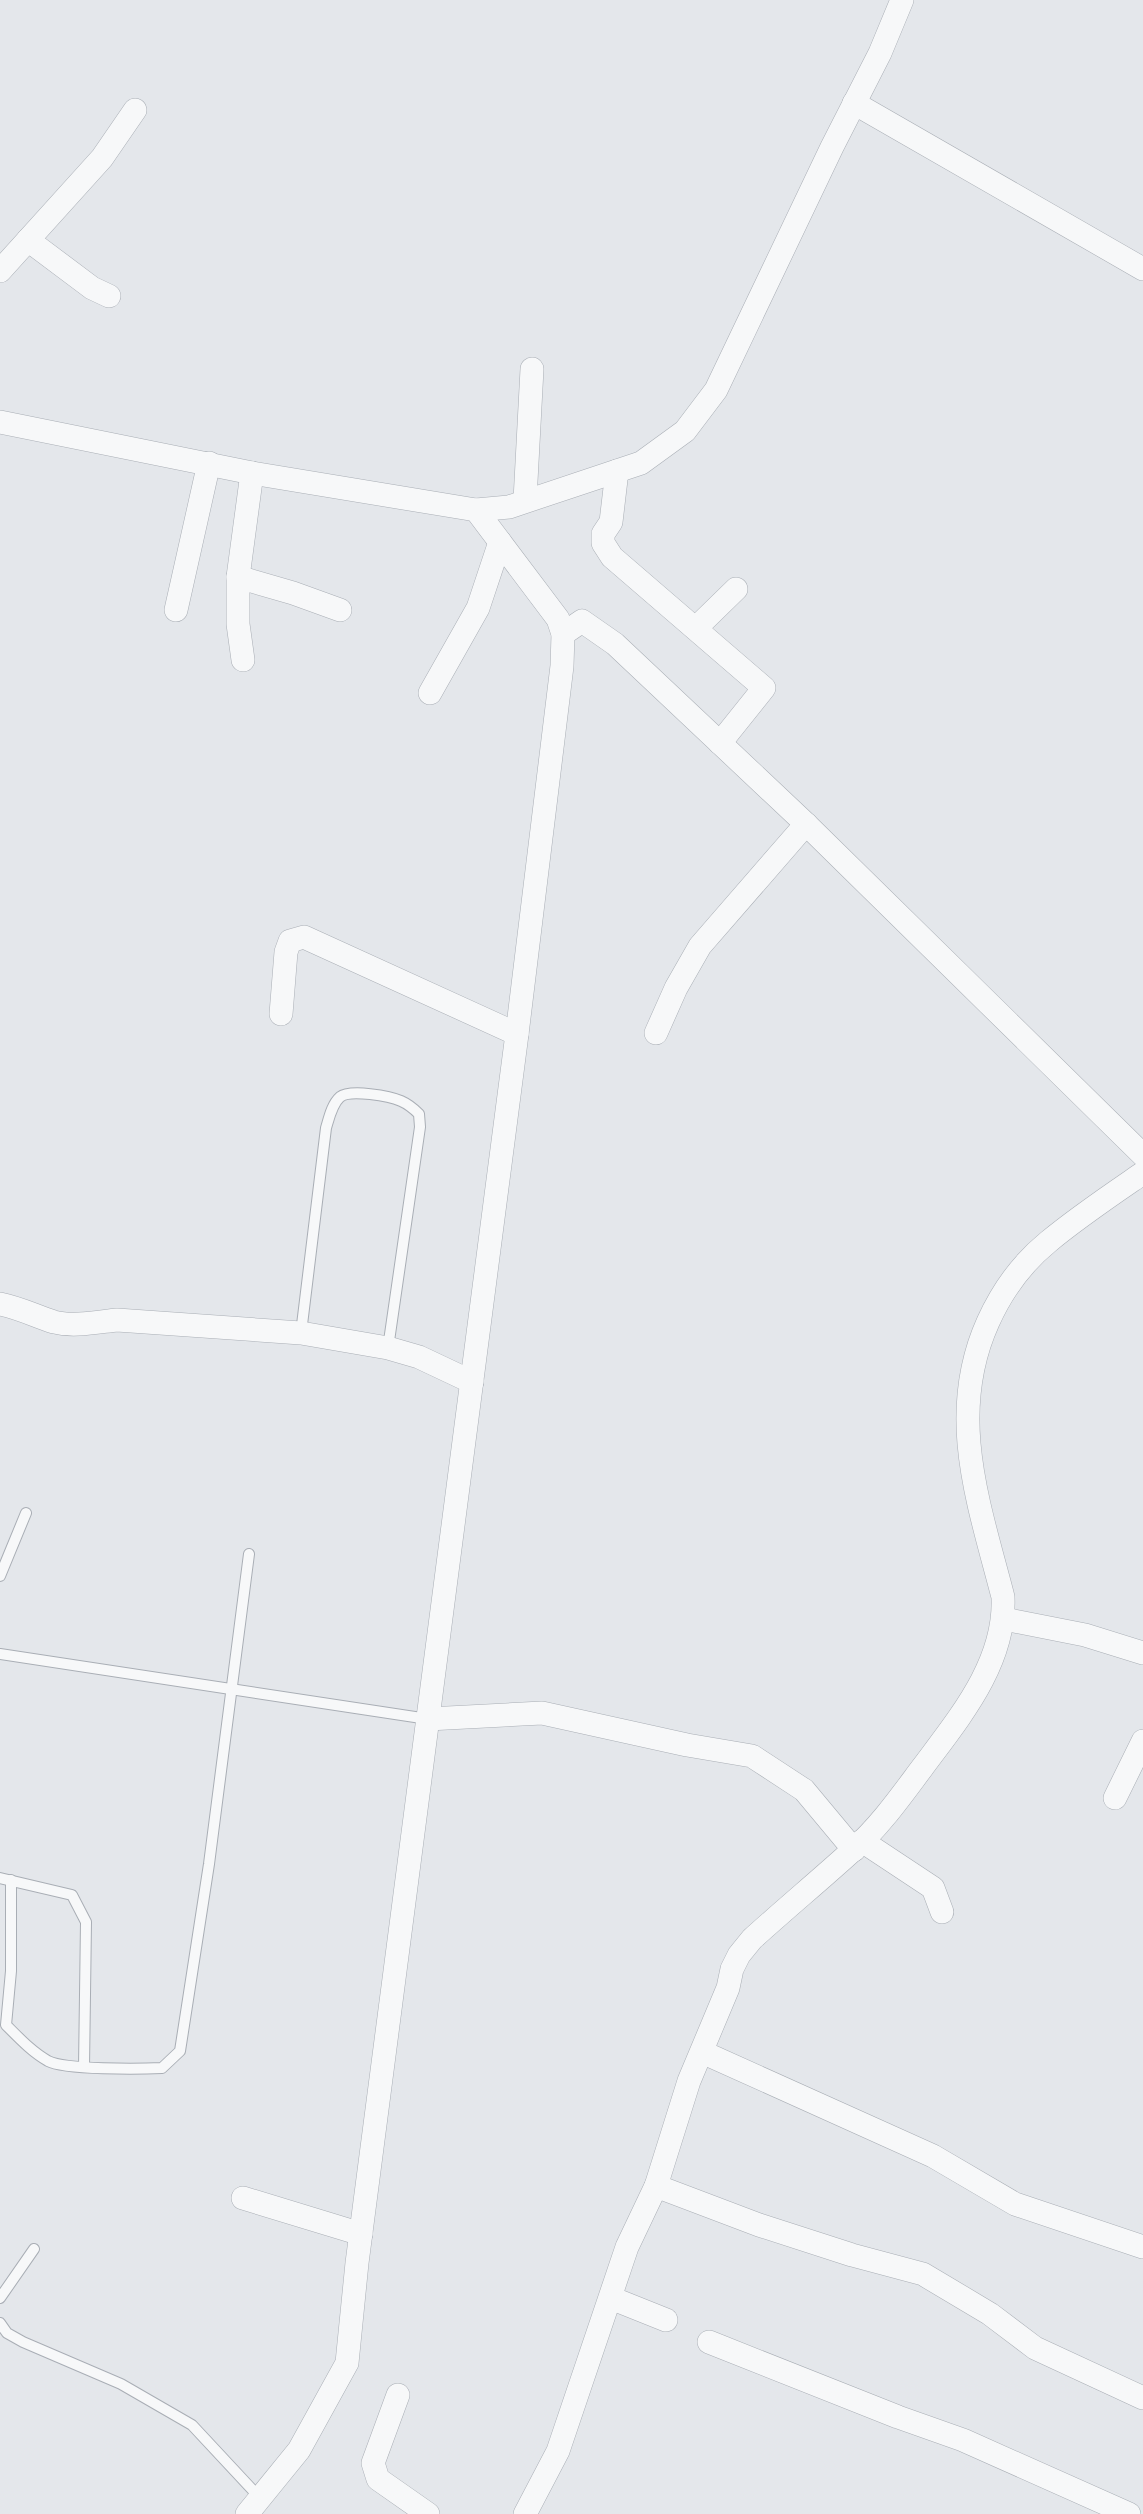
<svg xmlns="http://www.w3.org/2000/svg" width="1143" height="2514" font-family="'Fira Sans Condensed',sans-serif">
  <style>
    .lines { fill: none; stroke-linecap: round; stroke-linejoin: round }
    .lane-casing { stroke: #a9aeb5; stroke-width: 12 }
    .street-casing { stroke: #a9aeb5; stroke-width: 24 }
    .lane { stroke: #f7f8f9; stroke-width: 10 }
    .street { stroke: #f7f8f9; stroke-width: 23 }
  </style>
  <rect width="100%" height="100%" fill="#e4e7eb"/>
  <g class="lines">
    <defs>
      <g id="lane">
        <path d="M 301,1333 L 326,1128 C 329,1118 332,1104 340,1097 C 350,1089 390,1096 401,1101 C 408,1104 414,1109 419,1114 L 420,1127 L 388,1348"/>
        <polyline points="0,1576 26,1513"/>
        <polyline points="0,1654 428,1719"/>
        <polyline points="0,1878 72,1895 86,1922 84,2067"/>
        <path d="M 11,1880 L 11,1971 L 6,2025 C 19,2038 32,2052 48,2061 C 65,2070 140,2069 162,2068 L 180,2051 L 209,1864 L 249,1554"/>
        <polyline points="0,2298 34,2249"/>
        <polyline points="0,2323 7,2333 23,2342 121,2384 192,2425 260,2498"/>
      </g>
      <g id="street">
        <polyline points="854,103 1143,269"/>
        <polyline points="28,240 92,288 109,296"/>
        <polyline points="0,271 102,158 135,110"/>
        <polyline points="0,422 252,473 476,510 558,619 563,634 562,666 517,1034 357,2263 347,2363 299,2450 247,2514"/>
        <polyline points="617,471 611,522 603,534 603,543 612,557 764,688 720,743"/>
        <polyline points="525,500 532,369"/>
        <polyline points="476,510 509,507 641,463 685,431 716,390 832,147 880,53 902,0"/>
        <polyline points="238,577 293,593 340,610"/>
        <polyline points="176,610 209,463"/>
        <polyline points="696,628 736,589"/>
        <polyline points="563,634 582,621 615,644 806,824 1143,1155"/>
        <polyline points="243,660 238,624 238,577 252,473"/>
        <polyline points="430,693 478,608 500,542"/>
        <polyline points="281,1014 286,952 290,941 304,937 517,1034"/>
        <polyline points="656,1033 676,988 700,946 806,824"/>
        <path d="M 0,1304 C 20,1308 35,1316 54,1322 C 73,1327 98,1322 117,1320 L 301,1333 L 388,1348 L 419,1357 L 472,1382"/>
        <polyline points="1004,1619 1085,1635 1143,1653"/>
        <polyline points="428,1719 542,1713 687,1745 752,1756 804,1790 854,1850"/>
        <polyline points="1115,1798 1143,1741"/>
        <polyline points="862,1841 933,1888 942,1912"/>
        <polyline points="702,2052 933,2156 1015,2204 1143,2247"/>
        <polyline points="656,2186 759,2225 852,2255 923,2274 990,2314 1035,2348 1143,2398"/>
        <polyline points="243,2198 361,2234"/>
        <polyline points="611,2298 666,2320"/>
        <polyline points="709,2342 898,2417 963,2440 1129,2514"/>
        <polyline points="398,2395 373,2463 378,2479 428,2514"/>
        <path d="M 525,2514 L 558,2451 L 627,2247 L 656,2186 L 689,2081 L 728,1988 L 732,1969 L 739,1955 L 752,1939 C 785,1909 820,1880 853,1850 C 880,1826 901,1796 922,1768 C 959,1718 1006,1663 1003,1597 C 979,1504 946,1415 988,1322 C 1002,1291 1021,1264 1048,1242 C 1078,1217 1111,1195 1143,1173"/>
      </g>
    </defs>
    <use href="#lane" class="lane-casing"/>
    <use href="#street" class="street-casing"/>
    <use href="#lane" class="lane"/>
    <use href="#street" class="street"/>
  </g>
</svg>
